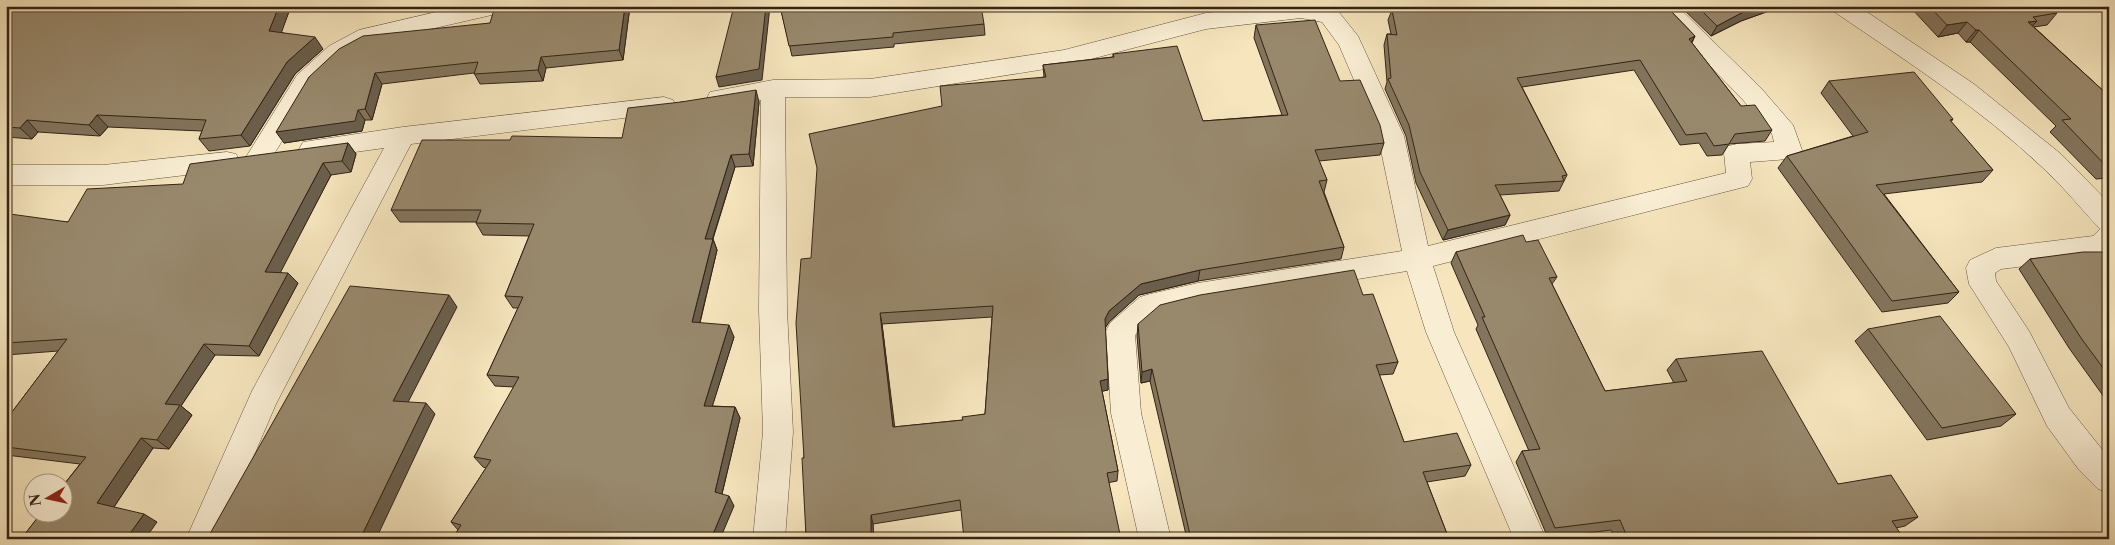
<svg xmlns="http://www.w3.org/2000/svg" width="2115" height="545" font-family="'Libre Caslon Text',serif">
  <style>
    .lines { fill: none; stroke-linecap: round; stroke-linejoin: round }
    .street-casing { stroke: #64543f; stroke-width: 1 }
    .street { fill: #f9eed4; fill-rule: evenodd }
    .wall { fill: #83755d; stroke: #332315; fill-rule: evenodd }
    .shaded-wall { fill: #6a5f4c; stroke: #332315 }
    .building { fill: #98886c; stroke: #332315; fill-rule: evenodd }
  </style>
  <rect width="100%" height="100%" fill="#f6e5bd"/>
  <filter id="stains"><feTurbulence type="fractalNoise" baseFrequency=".004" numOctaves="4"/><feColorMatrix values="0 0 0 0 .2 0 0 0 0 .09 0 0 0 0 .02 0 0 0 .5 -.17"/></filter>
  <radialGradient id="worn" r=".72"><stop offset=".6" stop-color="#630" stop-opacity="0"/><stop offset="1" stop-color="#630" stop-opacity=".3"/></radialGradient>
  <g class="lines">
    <defs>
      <g id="street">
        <polygon points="462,6 507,6 504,11 496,14 374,42 345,58 315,87 268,164 259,166 250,164 246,157 297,75 329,46 359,30"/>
        <polygon points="1268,6 1320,6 1338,11 1358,36 1404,136 1428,246 1726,173 1724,153 1728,146 1737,144 1774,142 1772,134 1743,100 1652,6 1677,6 1761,88 1793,125 1802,150 1798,157 1789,159 1750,162 1752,179 1748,186 1433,266 1454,332 1546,539 1514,539 1426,332 1407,271 1198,305 1158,315 1135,335 1141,413 1171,539 1139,539 1111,413 1106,331 1110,323 1140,297 1150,294 1198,283 1402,251 1378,136 1339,45 1322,22 1301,18 1206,29 1064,66 870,97 785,97 787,310 793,432 785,539 753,539 763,432 759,310 761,100 719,107 710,104 707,98 710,92 773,80 870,79 1064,50 1206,13"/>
        <path d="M 1830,6 L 1858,6 L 1974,84 L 2061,154 L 2109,203 L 2109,254 L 2100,257 L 2001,269 L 1995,273 L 1996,281 L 2029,331 L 2069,408 L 2109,458 L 2109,493 L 2098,489 L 2079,470 L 2047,426 L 2009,347 L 1969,284 L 1966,268 L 1970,260 L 1996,248 L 2093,236 L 2100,229 C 2081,209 2064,187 2043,168 C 1980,108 1905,60 1833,11 Z"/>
        <polygon points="664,97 673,100 676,106 673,112 411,144 276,404 218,539 186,539 252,391 384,148 312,158 303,156 299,149 303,142 403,127"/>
        <polygon points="227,152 236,154 240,161 236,168 227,170 103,185 6,185 6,165 103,165"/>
      </g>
    </defs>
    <use href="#street" class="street-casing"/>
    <use href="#street" class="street"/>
  </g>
  <g class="wall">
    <polygon points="6,6 291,6 281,32 323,49 295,74 250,146 209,151 199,139 202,131 108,127 100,136 38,132 32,139 6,137"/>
    <polygon points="630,6 623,60 546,68 543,81 480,84 474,73 382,84 372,120 365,120 362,131 284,143 309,77 490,23"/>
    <polygon points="780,6 984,24 985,35 894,44 894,47 792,56"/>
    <polygon points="1415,6 1666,6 1695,36 1692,43 1741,106 1772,130 1765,141 1729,144 1722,155 1707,156 1699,143 1680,145 1634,70 1522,87 1567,175 1559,191 1500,195 1510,215 1505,225 1443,240 1416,183 1406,136 1385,89 1387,82 1384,45 1387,34 1391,34 1388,20 1392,10 1418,10"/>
    <polygon points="1680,6 1783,6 1741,21 1711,36"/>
    <polygon points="1912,6 2049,6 2057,13 2047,25 2034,27 2109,96 2109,178 2096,179 2050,132 2056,126 1970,42 1966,42 1958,33 1938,37 1911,8"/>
    <path d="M 1256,25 L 1340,81 L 1384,143 L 1380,155 L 1319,161 L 1327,180 L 1324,192 L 1344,247 L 1341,259 L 1198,281 L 1139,295 L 1109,322 L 1105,328 L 1108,379 L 1108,390 L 1102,391 L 1118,471 L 1117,481 L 961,510 L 873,524 L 874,539 L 779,539 L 806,536 L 804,458 L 811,258 L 942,106 L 1044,77 L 1043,65 L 1113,57 L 1113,54 L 1203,121 L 1282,115 L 1254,38 ZM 992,317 L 985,414 L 963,420 L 894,427 L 882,324 Z"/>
    <polygon points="1829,81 1953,119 1951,122 1993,170 1982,182 1884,194 1959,292 1948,303 1882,312 1778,168 1787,156 1853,136 1821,93"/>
    <polygon points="681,102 759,102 753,166 735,167 713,239 717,250 700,323 734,337 712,406 735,407 740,418 722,494 734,506 458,530 451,522 486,468 483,467 474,457 514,387 495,386 487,375 518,308 513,308 505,296 529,236 483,235 476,223 476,222 400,222 391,210 510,140 622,138"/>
    <polygon points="348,143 356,154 351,172 331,175 280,272 298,283 259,356 215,355 181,406 192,415 169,449 153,448 114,507 157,522 21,539 80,464 6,455 6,420 58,351 6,355 6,219 68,222"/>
    <polygon points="1526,242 1557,277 1552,284 1605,391 1674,383 1667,370 1676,359 1838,484 1918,517 1905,526 1896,528 1904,539 1615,539 1611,530 1548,538 1516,462 1522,451 1529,451 1476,329 1478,325 1451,263 1456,252"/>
    <polygon points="2109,252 2109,404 2069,348 2019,269 2030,259"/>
    <polygon points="1363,295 1398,362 1393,374 1379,375 1404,442 1471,465 1465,476 1427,482 1449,539 1187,539 1150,381 1141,383 1137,336 1138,324"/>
    <polygon points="1868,329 2016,414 2001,426 1927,440 1855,341"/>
  </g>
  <g class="shaded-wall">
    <polygon points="279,6 291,6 278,42 269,31"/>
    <polygon points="625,6 630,6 623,60 619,50"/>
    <polygon points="766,6 770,6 762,80 719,87 716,77"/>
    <polygon points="1759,6 1783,6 1741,21 1711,36 1717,26 1747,10"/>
    <polygon points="2037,21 2027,32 2028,22"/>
    <polygon points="1967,22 1958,33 1938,37 1947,25"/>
    <polygon points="1976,30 1979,30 1970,42 1966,42"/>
    <polygon points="1695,36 1689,47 1689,39"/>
    <polygon points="315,37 323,49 295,74 250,146 241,135 287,62"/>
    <polygon points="541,57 546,68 543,81 538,70"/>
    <polygon points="375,73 382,84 372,120 365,109"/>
    <polygon points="756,90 759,102 753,166 749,154"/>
    <polygon points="358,110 365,120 362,131 284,143 276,132"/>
    <polygon points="97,115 108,127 100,136 89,125"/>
    <polygon points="27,120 38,132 32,139 20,128"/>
    <polygon points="348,143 356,154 351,172 342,161"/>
    <polygon points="731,155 735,167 709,250 705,239"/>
    <polygon points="323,163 331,175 275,283 265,272"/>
    <polygon points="1510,215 1505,225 1443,240 1448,230"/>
    <polygon points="713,239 717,250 697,334 692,322"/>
    <polygon points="1200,270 1198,281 1139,295 1109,322 1104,330 1105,319 1109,311 1141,284"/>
    <polygon points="288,273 298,283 259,356 249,346"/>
    <polygon points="449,295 457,307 403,412 393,401"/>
    <polygon points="880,313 882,324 896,437 893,427"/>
    <polygon points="729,325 734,337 709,417 704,406"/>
    <polygon points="204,344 215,355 181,406 192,415 169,449 157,440 165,404"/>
    <polygon points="1152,369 1150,381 1141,383 1142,372"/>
    <polygon points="1108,379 1108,390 1099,392 1100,381"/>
    <polygon points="426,403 435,414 376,539 360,539"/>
    <polygon points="735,407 740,418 720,502 715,492"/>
    <polygon points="141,438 153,448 110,513 97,503"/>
    <polygon points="729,496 734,506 720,539 711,539"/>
    <polygon points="144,514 157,522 145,539 126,539"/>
    <polygon points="871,515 873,524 874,539 871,539"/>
  </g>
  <g class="building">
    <polygon points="6,6 279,6 269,31 315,37 287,62 241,135 199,139 206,120 97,115 89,125 27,120 20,128 6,127"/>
    <polygon points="495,6 625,6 619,50 541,57 538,70 474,74 478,62 375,73 365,109 358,110 355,121 276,132 309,77 339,49 363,36 490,23"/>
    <polygon points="734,6 766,6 759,69 716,77"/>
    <polygon points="780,6 981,6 984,24 893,33 893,37 789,46"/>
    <polygon points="1425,6 1666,6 1695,36 1689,39 1741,106 1755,105 1772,130 1735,134 1729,144 1714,146 1706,133 1686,135 1640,60 1517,78 1567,175 1562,176 1564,181 1495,185 1510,215 1448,230 1420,172 1409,125 1388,79 1391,78 1387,34 1397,35 1392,10 1428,10"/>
    <polygon points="1697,6 1759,6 1747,10 1717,26"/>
    <polygon points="1929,6 2049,6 2057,13 2033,17 2037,21 2028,22 2109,96 2109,168 2108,168 2062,120 2071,119 1979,30 1976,30 1967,22 1947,25"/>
    <path d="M 1315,20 L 1340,81 L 1360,80 L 1380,125 L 1384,143 L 1315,150 L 1327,180 L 1319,181 L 1344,247 L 1200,270 L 1141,284 L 1109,311 L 1105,319 L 1108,379 L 1100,381 L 1118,471 L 1107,473 L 1121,539 L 964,539 L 960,500 L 871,515 L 871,539 L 779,539 L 806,536 L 802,458 L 804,458 L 796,323 L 801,259 L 811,258 L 817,168 L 809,134 L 942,106 L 940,86 L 1046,77 L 1043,65 L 1114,57 L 1113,54 L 1177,46 L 1203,121 L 1288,115 L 1256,25 ZM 993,306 L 985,414 L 962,417 L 963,420 L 893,427 L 880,313 Z"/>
    <polygon points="1914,72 1953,119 1950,120 1993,170 1876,185 1959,292 1892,301 1787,156 1868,132 1829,81"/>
    <polygon points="756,90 749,154 731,155 705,239 713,239 692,322 729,325 704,406 735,407 715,492 729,496 711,539 452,539 461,525 451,522 491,460 474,457 519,377 487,375 523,297 505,296 534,224 476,223 481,210 391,210 422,140 510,140 512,136 622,138 628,108 681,102"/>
    <polygon points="348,143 342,161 323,163 265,272 288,273 249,346 204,344 165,404 180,405 157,440 141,438 97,503 144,514 126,539 21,539 42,512 62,512 62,487 86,457 6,447 6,420 67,339 6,343 6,219 10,214 68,222 87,189 183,184 190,164"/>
    <polygon points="1523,235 1526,242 1538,240 1557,277 1549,278 1605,391 1687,381 1676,359 1762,351 1838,484 1891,475 1918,517 1892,521 1904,539 1628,539 1620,520 1555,528 1522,451 1540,449 1482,317 1485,317 1456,252"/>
    <polygon points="2083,252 2109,252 2109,376 2081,338 2030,259"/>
    <polygon points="1354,270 1363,295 1373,294 1398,362 1376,365 1404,442 1457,433 1471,465 1423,472 1449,539 1191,539 1152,369 1142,372 1138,324 1160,305 1200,295"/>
    <polygon points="350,286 449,295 393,401 426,403 360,539 207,539"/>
    <polygon points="1940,316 2016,414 1942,428 1868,329"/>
  </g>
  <rect width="2115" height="545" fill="none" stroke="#f6e5bd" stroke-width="25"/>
  <rect x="8" y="8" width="2100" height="530" fill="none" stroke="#332315" stroke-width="2.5"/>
  <rect x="12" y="12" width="2090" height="520" fill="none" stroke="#332315"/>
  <g transform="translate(48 498) rotate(261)"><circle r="24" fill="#f9eed4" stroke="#aa9d88"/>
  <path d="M0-4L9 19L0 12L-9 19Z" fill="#8f2418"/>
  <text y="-8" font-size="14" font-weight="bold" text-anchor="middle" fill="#332315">N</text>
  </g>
  <rect width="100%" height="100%" filter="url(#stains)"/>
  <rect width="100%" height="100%" fill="url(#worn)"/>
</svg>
